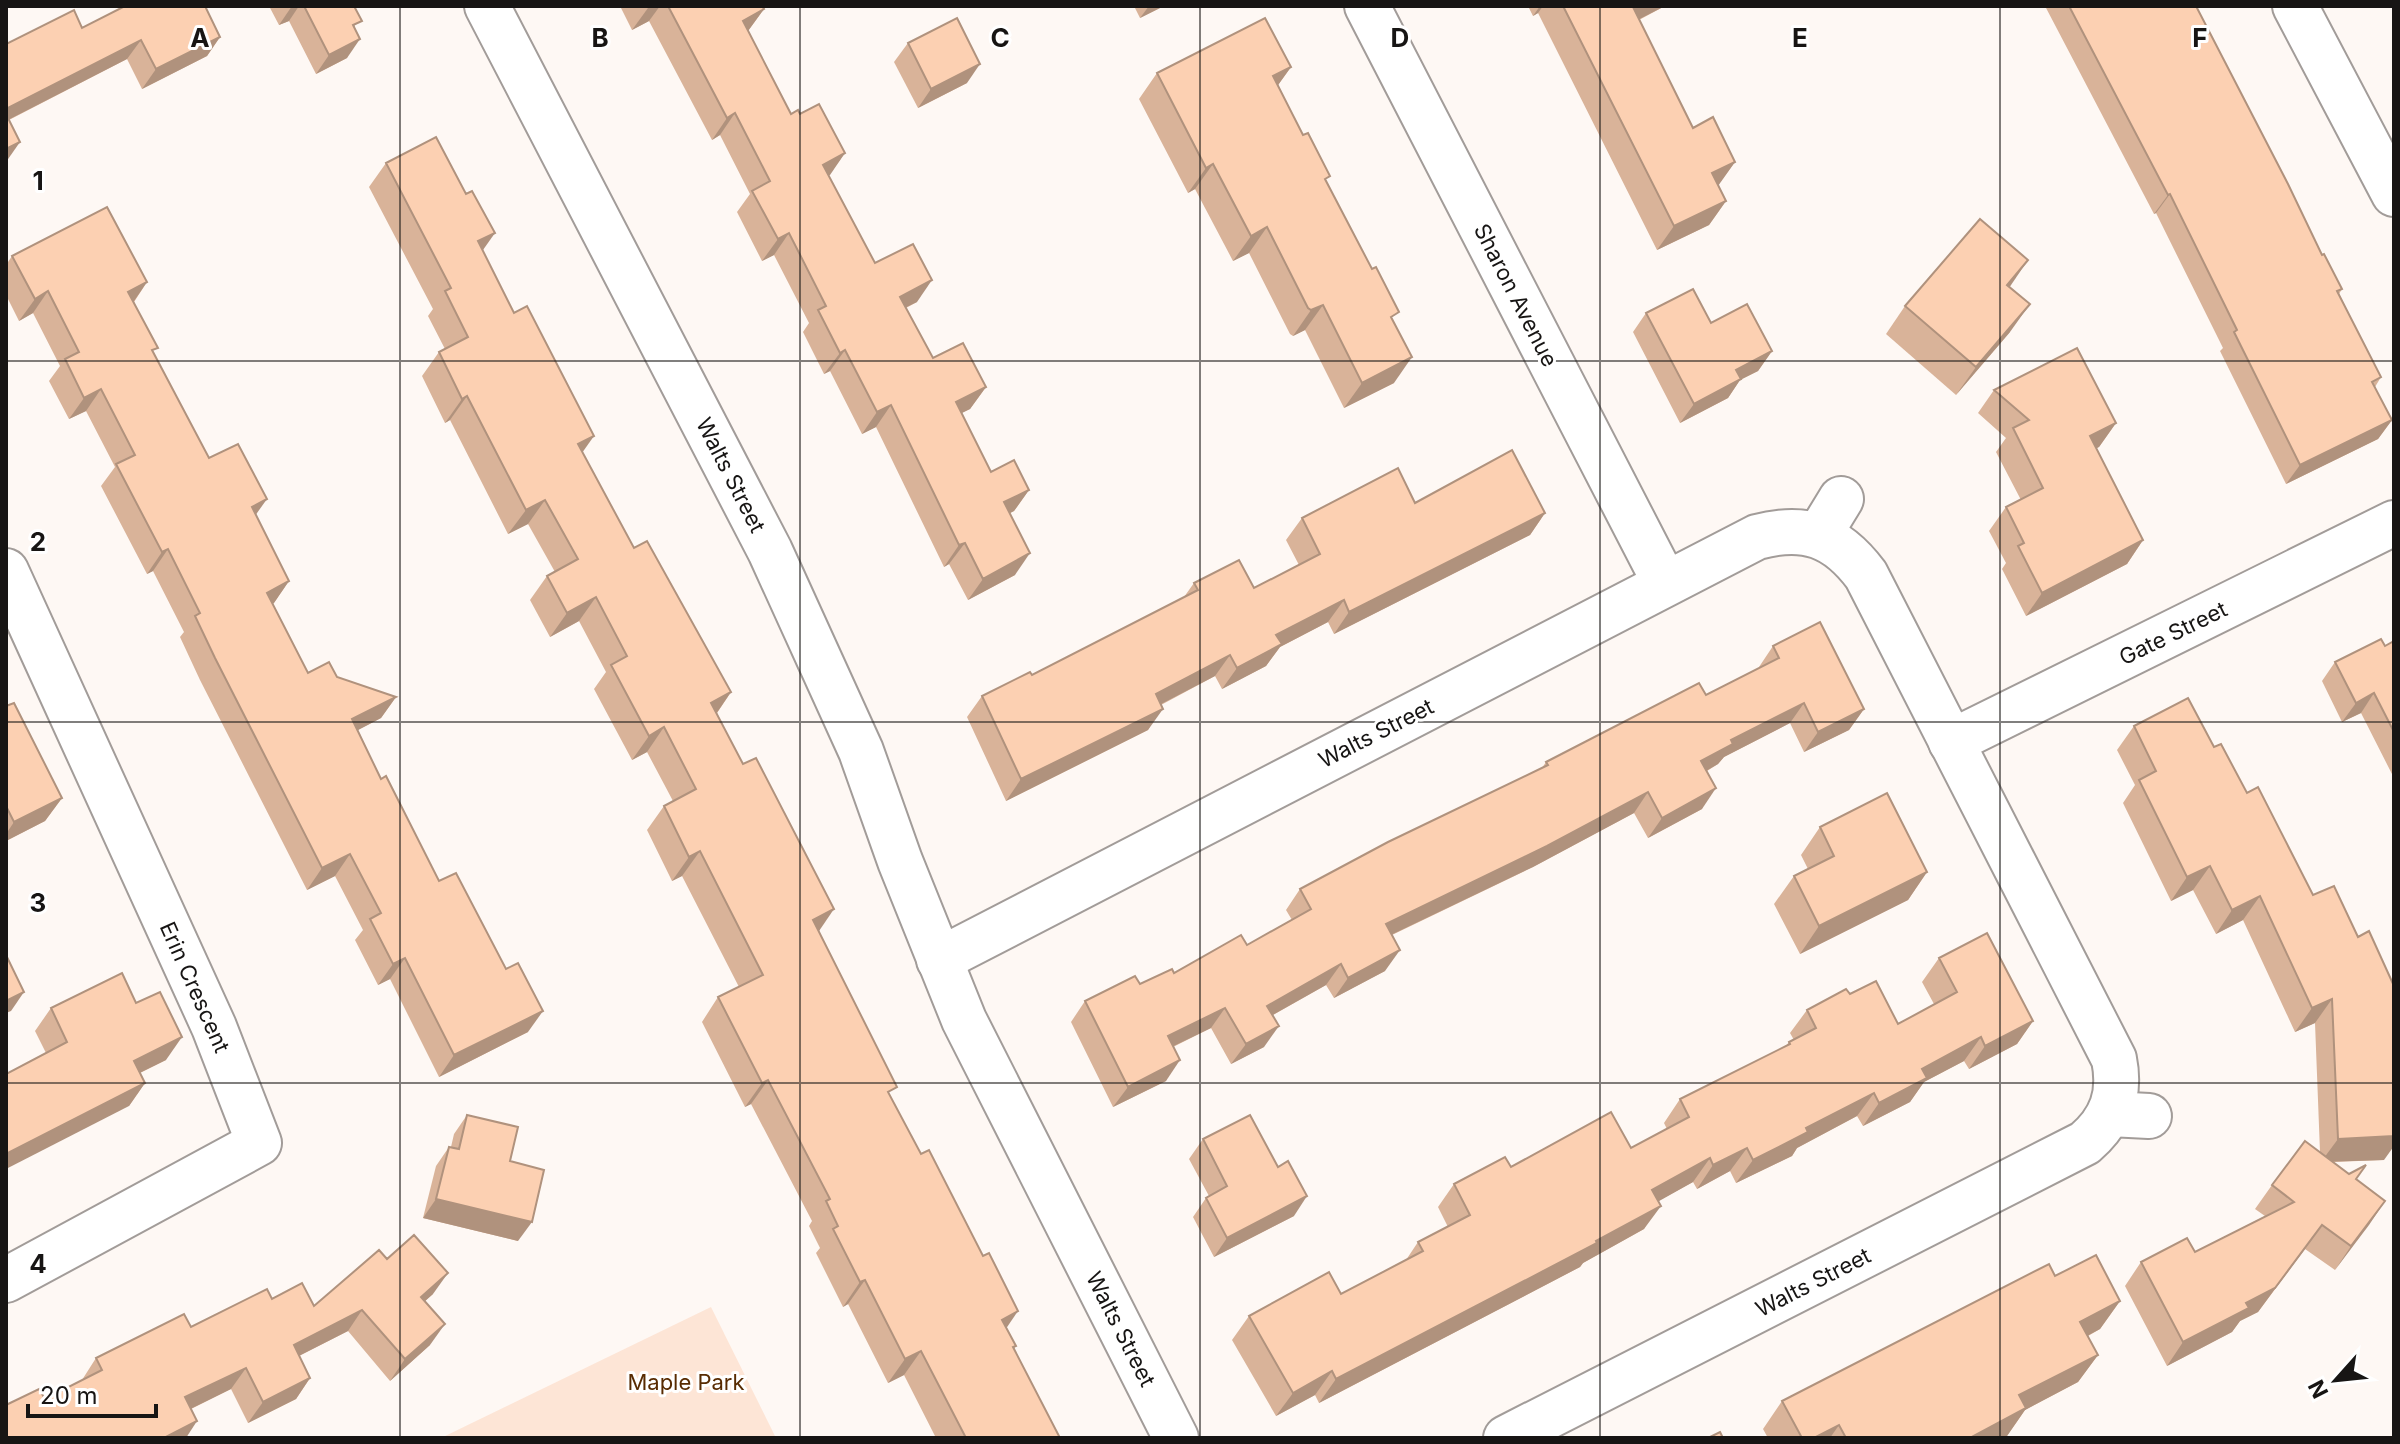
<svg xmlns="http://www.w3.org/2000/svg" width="2400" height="1444" font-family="Inter,sans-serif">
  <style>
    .green { fill: #fde5d6 }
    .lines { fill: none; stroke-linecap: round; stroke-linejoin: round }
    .street-casing { stroke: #a29c99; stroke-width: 48 }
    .street { stroke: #fff; stroke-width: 44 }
    .wall { fill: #d9b399 }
    .shaded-wall { fill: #b0927d }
    .building { fill: #fcd0b2; stroke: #b0927d; stroke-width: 2 }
    .grid { fill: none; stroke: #171514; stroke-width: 2; stroke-opacity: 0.55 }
    .labels { text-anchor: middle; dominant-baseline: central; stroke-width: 6; stroke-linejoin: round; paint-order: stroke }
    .street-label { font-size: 22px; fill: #171514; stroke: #fff }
    .park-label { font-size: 22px; fill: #582b02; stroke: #fff }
    .grid-label { font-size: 26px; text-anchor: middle; font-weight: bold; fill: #171514; stroke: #fff; stroke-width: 6; stroke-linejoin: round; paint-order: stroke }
  </style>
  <rect width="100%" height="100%" fill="#fef8f4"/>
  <polygon class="green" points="711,1307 776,1438 441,1438"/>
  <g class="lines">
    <defs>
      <g id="street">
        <polyline points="487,6 770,551 861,751 900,861 964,1020 1176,1438"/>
        <polyline points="1367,6 1665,583"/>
        <polyline points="2295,6 2394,194"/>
        <polyline points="1819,535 1841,499"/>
        <polyline points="6,571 214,1027 259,1143 6,1280"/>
        <polyline points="1951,742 2394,523"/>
        <path d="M 939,960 L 1757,537 C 1805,524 1836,535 1866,575 L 2114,1059 C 2121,1094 2112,1120 2085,1143 L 1506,1438"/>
        <polyline points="2110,1114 2149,1116"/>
      </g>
    </defs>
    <use href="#street" class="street-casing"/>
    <use href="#street" class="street"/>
  </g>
  <g class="wall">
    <polygon points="269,6 354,6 355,30 347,58 316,74 289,21 279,25"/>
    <polygon points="620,6 762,6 764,9 748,31 791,114 800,114 845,153 828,176 875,263 917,302 906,308 933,358 986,387 970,409 961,413 991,472 1029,490 1014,511 1010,513 1015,575 968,600 949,564 944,567 876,427 862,434 830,371 824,374 803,332 809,323 774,255 762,261 737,212 750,194 720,135 712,140 649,21 632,30"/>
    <polygon points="1134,6 1164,6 1140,18"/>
    <polygon points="1528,6 1665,6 1639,20 1693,128 1735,162 1718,185 1726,201 1709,225 1657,250 1538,13 1533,16"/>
    <polygon points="2045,6 2196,6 2322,255 2342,289 2339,294 2381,377 2375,387 2392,420 2378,439 2286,484 2220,351 2223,348 2156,213 2154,214"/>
    <polygon points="82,28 220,37 207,56 142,89 127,59 9,120 6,162 6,44"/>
    <polygon points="908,43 967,83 918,108 894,62"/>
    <polygon points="1291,67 1278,85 1326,182 1393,321 1394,383 1344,408 1305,330 1293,336 1290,334 1249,253 1233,261 1195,189 1188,193 1139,99 1157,73"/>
    <polygon points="386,163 482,250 582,452 634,548 731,692 717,713 819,931 890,1096 1016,1346 1014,1349 1060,1438 936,1438 904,1375 888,1383 848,1304 843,1307 816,1253 820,1248 809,1226 812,1221 751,1104 745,1107 702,1022 718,997 739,987 682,876 672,881 647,830 664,806 673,801 647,752 632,760 594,689 606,672 579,621 550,637 530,600 547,576 555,572 528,524 508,534 450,420 445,423 422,376 439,352 445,349 428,316 433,309 369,187"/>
    <polygon points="12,256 147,282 134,302 154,354 209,458 256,515 289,581 273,604 308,673 337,677 396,697 381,718 358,730 381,779 439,881 528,1032 439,1077 390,979 378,985 355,940 363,930 335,876 307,890 200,680 180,637 184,632 153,571 147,574 101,486 115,467 86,411 69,419 49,381 60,366 33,313 19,321 6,295 6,265"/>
    <polygon points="2010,287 2010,332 1956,395 1886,334 1905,306"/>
    <polygon points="1646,313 1711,323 1772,351 1758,371 1740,380 1728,398 1680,423 1633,332"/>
    <polygon points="1994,390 2116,423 2099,447 2096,448 2143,540 2127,564 2026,616 2002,569 2006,563 1989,531 2006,507 2021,500 1996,452 2006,438 1978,413"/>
    <polygon points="1415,503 1545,513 1530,535 1334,634 1328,622 1280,647 1266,666 1222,689 1215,676 1161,705 1148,730 1006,801 967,717 982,696 1032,675 1184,597 1194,583 1254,588 1299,565 1286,540 1302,518"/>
    <polygon points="2394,641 2394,778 2361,713 2342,722 2322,681 2335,662 2385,646"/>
    <polygon points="1773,646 1864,709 1849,730 1804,752 1790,723 1724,757 1718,764 1707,771 1702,809 1648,838 1634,813 1533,867 1392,935 1385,971 1334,998 1326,985 1273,1015 1264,1047 1231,1064 1211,1028 1173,1047 1166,1081 1113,1107 1071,1022 1085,1001 1174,973 1247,945 1292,920 1286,910 1300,889 1542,768 1546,762 1706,695 1759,668 1759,667"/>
    <polygon points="6,706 62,798 45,821 6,841"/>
    <polygon points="2134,726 2214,747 2247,793 2313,895 2384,1160 2333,1162 2385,1201 2335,1270 2305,1249 2258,1312 2240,1321 2232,1332 2167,1366 2125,1286 2141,1262 2195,1252 2265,1216 2255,1209 2272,1185 2320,1152 2315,1023 2295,1032 2243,920 2216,934 2193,890 2171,901 2123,803 2135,785 2117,750"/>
    <polygon points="1820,827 1927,872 1908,900 1800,954 1774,904 1794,876 1808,869 1801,855"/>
    <polygon points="1939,958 2033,1021 2017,1044 1969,1069 1964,1061 1924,1082 1910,1102 1863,1126 1857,1116 1797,1148 1792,1156 1736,1183 1730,1171 1697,1189 1693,1182 1658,1201 1644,1229 1583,1263 1580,1267 1319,1403 1315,1395 1276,1416 1232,1340 1249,1316 1341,1294 1406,1260 1418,1242 1448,1227 1438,1207 1454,1184 1511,1167 1631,1148 1667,1129 1664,1123 1680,1099 1786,1046 1789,1042 1794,1040 1790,1033 1807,1010 1850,994 1898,1024 1934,1004 1922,982"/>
    <polygon points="136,1003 166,1060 140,1073 145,1083 129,1106 46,1053 35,1031 51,1008"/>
    <polygon points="467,1115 510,1161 518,1241 423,1218 436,1166 449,1147 451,1147 454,1134"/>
    <polygon points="1203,1139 1278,1167 1294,1216 1214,1257 1193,1217 1206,1198 1209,1196 1189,1159"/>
    <polygon points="387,1259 433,1294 425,1301 430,1345 390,1381 348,1331 299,1356 310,1378 296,1399 248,1423 231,1389 191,1409 45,1399 82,1380 96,1358 191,1327 272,1299 314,1306"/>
    <polygon points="2055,1276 2120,1301 2100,1329 2088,1336 2098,1355 2078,1382 2025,1410 2007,1436 2003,1438 1768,1438 1763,1429 1782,1401"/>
  </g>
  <g class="shaded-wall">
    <polygon points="292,6 299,6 289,21 279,25"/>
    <polygon points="651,6 660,6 649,21 632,30 648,8"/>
    <polygon points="1149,6 1164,6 1140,18"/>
    <polygon points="1540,6 1543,6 1538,13 1533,16"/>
    <polygon points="1635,6 1665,6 1616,31 1633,7"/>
    <polygon points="764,9 748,31 743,21"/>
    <polygon points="220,37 207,56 142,89 156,69"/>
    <polygon points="360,39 347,58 316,74 329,55"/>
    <polygon points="141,40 127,59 6,121 6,109"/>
    <polygon points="980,64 967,83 918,108 931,89"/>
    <polygon points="1291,67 1273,92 1273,76"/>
    <polygon points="735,113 720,135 712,140 727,118"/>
    <polygon points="20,142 6,162 6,149"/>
    <polygon points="845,153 830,175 807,186 823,165"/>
    <polygon points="1735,162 1718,186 1712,173"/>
    <polygon points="1213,164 1195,189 1188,193 1206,168"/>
    <polygon points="2170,194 2156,213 2154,214 2168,195"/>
    <polygon points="1726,201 1709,225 1657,250 1674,226"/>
    <polygon points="1267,227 1249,253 1233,261 1251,236"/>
    <polygon points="495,233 478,257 478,241"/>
    <polygon points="789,233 774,255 762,261 778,239"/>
    <polygon points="2028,260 2009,288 2007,285"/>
    <polygon points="932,280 917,302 884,318 900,297"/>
    <polygon points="147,282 132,304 128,292"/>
    <polygon points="48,291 33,313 19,321 35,299"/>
    <polygon points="2030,304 2010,332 1956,395 1976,367"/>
    <polygon points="1323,305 1305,330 1293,336 1311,310"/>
    <polygon points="845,350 830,371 824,374 840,353"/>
    <polygon points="1772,351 1758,371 1740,380 1728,398 1680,423 1694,404 1736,370"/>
    <polygon points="1412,357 1394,383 1344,408 1362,383"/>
    <polygon points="986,387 970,409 940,424 956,402"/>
    <polygon points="101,389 86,411 69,419 84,398"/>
    <polygon points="467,396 450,420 445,423 462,399"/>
    <polygon points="891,405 876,427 862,434 877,412"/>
    <polygon points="2392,420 2378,439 2286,484 2300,465"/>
    <polygon points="2116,423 2099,447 2074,460 2090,436"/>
    <polygon points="594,436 577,460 578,444"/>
    <polygon points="1029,490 1014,511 989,524 1004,502"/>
    <polygon points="267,499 252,520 252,507"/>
    <polygon points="545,500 528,524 508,534 526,510"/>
    <polygon points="1545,513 1530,535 1334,634 1349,612"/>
    <polygon points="2143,540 2127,564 2026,616 2042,593"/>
    <polygon points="965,543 949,564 944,567 959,545"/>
    <polygon points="168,549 153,571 147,574 162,552"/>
    <polygon points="1030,553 1015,575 968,600 983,579"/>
    <polygon points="289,581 274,603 252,614 267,593"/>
    <polygon points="596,597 579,621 550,637 567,613"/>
    <polygon points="1344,600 1328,622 1280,647 1266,666 1222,689 1237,668 1276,635"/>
    <polygon points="1230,655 1215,676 1140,715 1156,694"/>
    <polygon points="731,692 714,717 711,703"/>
    <polygon points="2374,693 2361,713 2342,722 2356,703"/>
    <polygon points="396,697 381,718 337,741 352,719"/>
    <polygon points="1804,703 1790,723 1724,757 1718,764 1687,782 1701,761 1731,740"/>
    <polygon points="1163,709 1148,730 1006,801 1021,779"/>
    <polygon points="1864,709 1849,730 1804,752 1818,732"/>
    <polygon points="664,727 647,752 632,760 649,736"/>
    <polygon points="1716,788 1702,809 1648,838 1662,818"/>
    <polygon points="1648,792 1634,813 1533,867 1372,944 1386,924"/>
    <polygon points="62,798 45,821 6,841 6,834 14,822"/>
    <polygon points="700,851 682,876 672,881 689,857"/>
    <polygon points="350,854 335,876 307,890 322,868"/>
    <polygon points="2210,866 2193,890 2171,901 2187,877"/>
    <polygon points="1927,872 1908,900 1800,954 1819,926"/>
    <polygon points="2260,896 2243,920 2216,934 2232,910"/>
    <polygon points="834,909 817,934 813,920"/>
    <polygon points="1400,950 1385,971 1334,998 1348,978"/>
    <polygon points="405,958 390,979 378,985 393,964"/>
    <polygon points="1341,964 1326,985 1253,1026 1267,1006"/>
    <polygon points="24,992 11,1011 6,1013 6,1001"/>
    <polygon points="2332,999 2315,1023 2295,1032 2312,1008"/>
    <polygon points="1225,1008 1211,1028 1153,1056 1168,1036"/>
    <polygon points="543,1011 528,1032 439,1077 454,1055"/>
    <polygon points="2033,1021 2017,1044 1969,1069 1985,1046"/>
    <polygon points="1279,1026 1264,1047 1231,1064 1246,1044"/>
    <polygon points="182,1037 166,1060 119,1083 134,1061"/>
    <polygon points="1981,1037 1964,1061 1924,1082 1910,1102 1863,1126 1879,1103 1922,1069"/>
    <polygon points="1180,1060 1166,1081 1113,1107 1128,1087"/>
    <polygon points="768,1080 751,1104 745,1107 762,1083"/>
    <polygon points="145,1083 129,1106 6,1169 6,1154"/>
    <polygon points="1874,1093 1857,1116 1797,1148 1792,1156 1736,1183 1753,1160 1806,1128"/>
    <polygon points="2394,1136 2394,1146 2384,1160 2321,1162 2338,1139"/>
    <polygon points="1747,1148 1730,1171 1697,1189 1713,1165"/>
    <polygon points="1710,1158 1693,1182 1636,1214 1652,1190"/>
    <polygon points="1307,1196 1294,1216 1214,1257 1227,1238"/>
    <polygon points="436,1199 532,1222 518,1241 423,1218"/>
    <polygon points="2385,1201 2369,1225 2335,1270 2351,1246"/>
    <polygon points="1661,1206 1644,1229 1583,1263 1580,1267 1319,1403 1336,1379"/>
    <polygon points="2322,1225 2258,1312 2240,1321 2232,1332 2167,1366 2183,1342 2246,1303"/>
    <polygon points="448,1273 433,1294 406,1318 421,1297"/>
    <polygon points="865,1280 848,1304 843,1307 860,1282"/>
    <polygon points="2120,1301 2100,1329 2061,1350 2080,1322"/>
    <polygon points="362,1310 348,1331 279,1366 294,1345"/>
    <polygon points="1018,1311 1001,1336 1002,1320"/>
    <polygon points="445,1324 430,1345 390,1381 405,1359"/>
    <polygon points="921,1351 904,1375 888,1383 905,1359"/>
    <polygon points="2098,1355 2078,1382 2025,1410 2007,1436 2003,1438 1970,1438 2019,1395"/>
    <polygon points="246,1368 231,1389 170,1419 185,1397"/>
    <polygon points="1332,1371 1315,1395 1276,1416 1293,1393"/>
    <polygon points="310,1378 296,1399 248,1423 263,1402"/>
    <polygon points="197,1421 186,1438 164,1438"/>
    <polygon points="1839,1425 1830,1438 1814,1438"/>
  </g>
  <g class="building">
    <polygon points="125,6 205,6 220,37 156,69 141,40 6,109 6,44 74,10 82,28"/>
    <polygon points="304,6 354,6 362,21 353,25 360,39 329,55"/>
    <polygon points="668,6 762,6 764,9 743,21 791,114 798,110 800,114 819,104 845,153 823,165 875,263 913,244 932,280 900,297 933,358 963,343 986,387 956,402 991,472 1014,460 1029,490 1004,502 1030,553 983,579 965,543 959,545 891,405 877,412 845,350 840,353 818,310 826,306 789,233 778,239 752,191 770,181 735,113 727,118"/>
    <polygon points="1563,6 1635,6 1633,7 1693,128 1713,117 1735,162 1712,173 1726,201 1674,226"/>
    <polygon points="2069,6 2196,6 2288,184 2322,255 2324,254 2342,289 2337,291 2381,377 2372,382 2392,420 2300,465 2234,332 2237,330 2170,194 2168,195"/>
    <polygon points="957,18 980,64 931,89 908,43"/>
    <polygon points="1265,18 1291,67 1273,76 1303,135 1308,133 1330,176 1325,179 1372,269 1376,267 1399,312 1391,317 1412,357 1362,383 1323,305 1311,310 1308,308 1267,227 1251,236 1213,164 1206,168 1157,73"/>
    <polygon points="6,114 20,142 6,149"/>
    <polygon points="436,137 466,194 472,191 495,233 478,241 514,313 527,306 594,436 578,444 634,548 647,541 731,692 711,703 743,764 756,758 834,909 813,920 897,1087 888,1092 921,1154 929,1150 983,1256 989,1253 1018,1311 1002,1320 1016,1346 1013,1347 1060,1438 966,1438 921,1351 905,1359 865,1280 860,1282 833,1229 838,1226 826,1201 830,1199 768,1080 762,1083 718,997 763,975 700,851 689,857 664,806 696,789 664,727 649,736 611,665 627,656 596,597 567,613 547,576 578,559 545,500 526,510 467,396 462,399 439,352 468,337 445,291 451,288 386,163"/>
    <polygon points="107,207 147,282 128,292 158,348 152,350 209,458 238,444 267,499 252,507 289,581 267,593 308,673 329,662 337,677 396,697 352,719 381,779 386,776 439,881 456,873 506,969 518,963 543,1011 454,1055 405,958 393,964 370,919 381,913 350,854 322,868 215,658 195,616 200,613 168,549 162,552 116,464 135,455 101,389 84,398 65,359 79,352 48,291 35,299 12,256"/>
    <polygon points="1980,219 2028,260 2007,285 2030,304 1976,367 1905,306"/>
    <polygon points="1693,289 1711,323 1747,304 1772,351 1736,370 1741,379 1694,404 1646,313"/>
    <polygon points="2077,348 2116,423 2090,436 2143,540 2042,593 2018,546 2024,543 2006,507 2043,488 2013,428 2029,420 1994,390"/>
    <polygon points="1512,450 1545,513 1349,612 1344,600 1276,635 1282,644 1237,668 1230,655 1156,694 1163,709 1021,779 982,696 1030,672 1032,675 1198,590 1194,583 1239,560 1254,588 1320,554 1302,518 1398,468 1415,503"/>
    <polygon points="1820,622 1864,709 1818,732 1804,703 1731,740 1733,744 1701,761 1716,788 1662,818 1648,792 1547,846 1386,924 1400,950 1348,978 1341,964 1267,1006 1279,1026 1246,1044 1225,1008 1168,1036 1180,1060 1128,1087 1085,1001 1135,976 1140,984 1172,969 1174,973 1241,935 1247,945 1311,909 1300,889 1388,842 1548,765 1546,762 1699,683 1706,695 1779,658 1773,646"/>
    <polygon points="2381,639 2385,646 2394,641 2394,732 2374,693 2356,703 2335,662"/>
    <polygon points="2188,698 2214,747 2221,744 2247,793 2258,787 2313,895 2334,886 2358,937 2369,931 2394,986 2394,1136 2338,1139 2332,999 2312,1008 2260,896 2232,910 2210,866 2187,877 2139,780 2156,771 2134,726"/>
    <polygon points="14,703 62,798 14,822 6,806 6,706"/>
    <polygon points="1887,793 1927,872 1819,926 1794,876 1834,856 1820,827"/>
    <polygon points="1987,933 2033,1021 1985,1046 1981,1037 1922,1069 1927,1078 1879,1103 1874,1093 1806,1128 1808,1132 1753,1160 1747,1148 1713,1165 1710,1158 1652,1190 1661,1206 1596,1241 1597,1243 1336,1379 1332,1371 1293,1393 1249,1316 1329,1272 1341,1294 1423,1251 1418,1242 1470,1215 1454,1184 1505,1157 1511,1167 1611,1112 1631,1148 1689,1117 1680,1099 1790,1044 1789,1042 1816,1028 1807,1010 1846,989 1850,994 1876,981 1898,1024 1957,992 1939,958"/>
    <polygon points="6,955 24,992 6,1001"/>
    <polygon points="122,973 136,1003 160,992 182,1037 134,1061 145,1083 6,1154 6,1074 67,1042 51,1008"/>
    <polygon points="467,1115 518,1127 510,1161 544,1170 532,1222 436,1199 449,1147 459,1149"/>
    <polygon points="1250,1115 1278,1167 1288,1161 1307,1196 1227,1238 1206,1198 1227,1186 1203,1139"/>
    <polygon points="2305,1141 2349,1174 2366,1165 2356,1179 2385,1201 2351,1246 2322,1225 2275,1288 2246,1303 2249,1308 2183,1342 2141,1262 2187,1238 2195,1252 2294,1202 2272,1185"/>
    <polygon points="414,1235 448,1273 421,1297 445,1324 405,1359 362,1310 294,1345 310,1378 263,1402 246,1368 185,1397 197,1421 164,1438 6,1438 6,1405 39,1389 45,1399 102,1370 96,1358 184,1314 191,1327 267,1289 272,1299 302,1283 314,1306 379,1250 387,1259"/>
    <polygon points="2096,1255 2120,1301 2080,1322 2098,1355 2019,1395 2026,1408 1970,1438 1846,1438 1839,1425 1814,1438 1802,1438 1782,1401 2049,1264 2055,1276"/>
    <polygon points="1720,1432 1723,1438 1708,1438"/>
  </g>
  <path class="grid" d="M 400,6 L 400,1438M 800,6 L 800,1438M 1200,6 L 1200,1438M 1600,6 L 1600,1438M 2000,6 L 2000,1438M 6,361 L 2394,361M 6,722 L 2394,722M 6,1083 L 2394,1083"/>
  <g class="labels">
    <g class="street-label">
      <text transform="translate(1516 295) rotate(63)">Sharon Avenue</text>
      <text transform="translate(731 475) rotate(63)">Walts Street</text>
      <text transform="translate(2173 633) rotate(-26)">Gate Street</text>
      <text transform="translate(1376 733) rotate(-27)">Walts Street</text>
      <text transform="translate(195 987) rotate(66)">Erin Crescent</text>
      <text transform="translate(1813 1282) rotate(-27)">Walts Street</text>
      <text transform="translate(1121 1329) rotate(63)">Walts Street</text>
    </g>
    <g class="park-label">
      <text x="686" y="1382">Maple Park</text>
    </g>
  </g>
  <g class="grid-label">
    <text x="200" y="47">A</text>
    <text x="600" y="47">B</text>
    <text x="1000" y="47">C</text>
    <text x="1400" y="47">D</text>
    <text x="1800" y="47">E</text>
    <text x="2200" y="47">F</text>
    <text x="38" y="190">1</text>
    <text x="38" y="551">2</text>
    <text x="38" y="912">3</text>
    <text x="38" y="1273">4</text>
  </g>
  <rect width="2400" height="1444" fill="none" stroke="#171514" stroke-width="16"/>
  <g transform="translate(2336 1380) rotate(243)" stroke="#ffffff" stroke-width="6" paint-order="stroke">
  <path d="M0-6L14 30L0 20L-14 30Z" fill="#171514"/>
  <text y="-12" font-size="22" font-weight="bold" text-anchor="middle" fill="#171514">N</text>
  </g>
  <path d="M28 1404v12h128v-12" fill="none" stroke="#171514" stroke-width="4"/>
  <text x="40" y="1404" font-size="24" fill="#171514" stroke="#ffffff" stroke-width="6" paint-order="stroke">20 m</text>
</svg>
